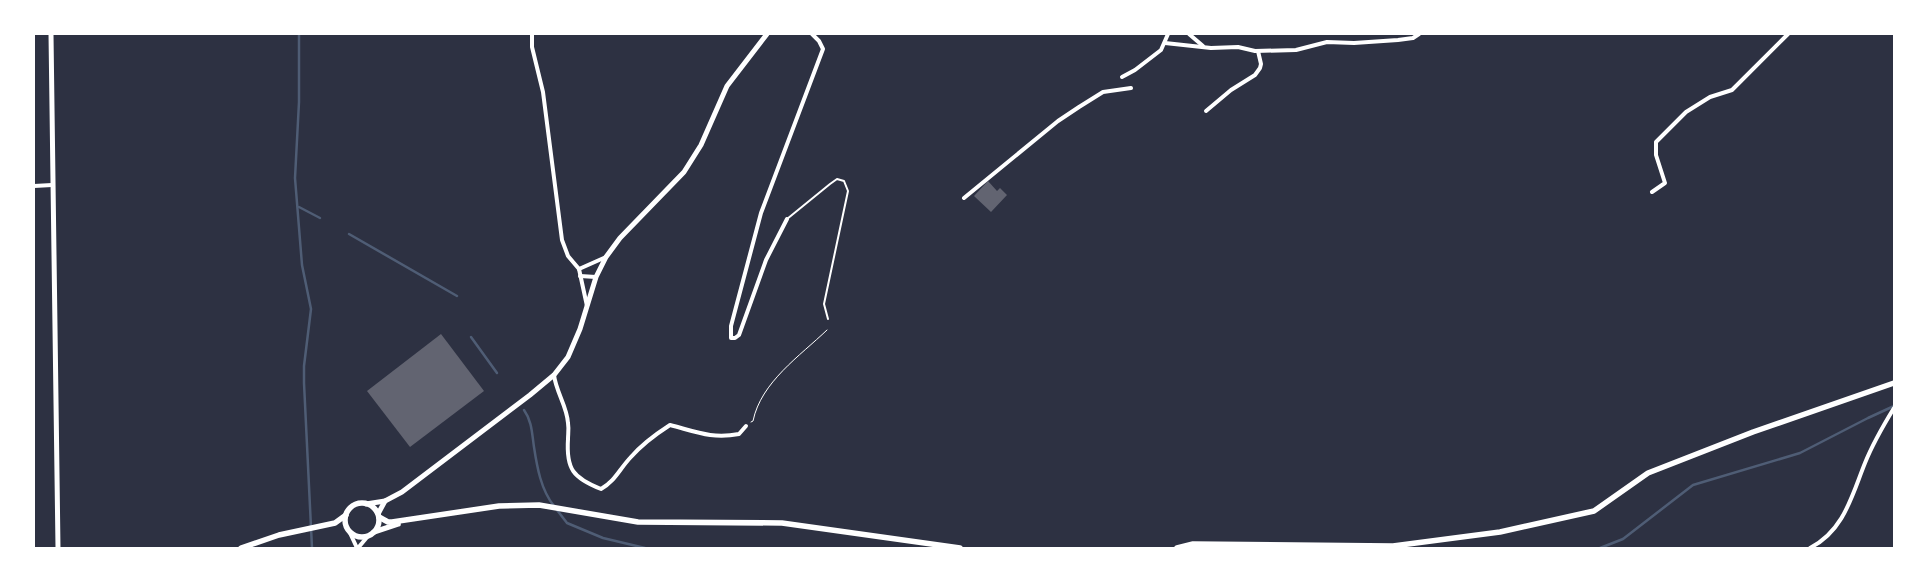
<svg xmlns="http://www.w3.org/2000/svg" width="1928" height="582" font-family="'Work Sans',sans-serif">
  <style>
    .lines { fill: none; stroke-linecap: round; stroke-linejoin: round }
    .stream { stroke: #4f5d75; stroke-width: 2.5 }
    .building { fill: #626471 }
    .path { stroke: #fff; stroke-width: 1 }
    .service { stroke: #fff; stroke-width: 2 }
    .minor { stroke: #fff; stroke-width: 4 }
    .tertiary { stroke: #fff; stroke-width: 5 }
    .secondary { stroke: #fff; stroke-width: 5.5 }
  </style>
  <rect width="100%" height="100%" fill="#2d3142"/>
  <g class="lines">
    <g class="stream">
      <polyline points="299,34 299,102 295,178 302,265 311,309 304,366 304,383 312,548"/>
      <polyline points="299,207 320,218"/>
      <polyline points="349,234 457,296"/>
      <polyline points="471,337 497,373"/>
      <path d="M 524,410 C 532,421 532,434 534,447 C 537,467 541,490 554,506"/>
      <polyline points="557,510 567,523 603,538 645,548"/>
      <polyline points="1600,548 1623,539 1693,485 1800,453 1868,418 1894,406"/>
    </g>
  </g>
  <g class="building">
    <polygon points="988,181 997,191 1000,188 1007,195 991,212 974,196"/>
    <polygon points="441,334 484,391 410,447 367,391"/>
  </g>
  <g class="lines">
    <path class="path" d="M 751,422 L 753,421 C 761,382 800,356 827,330"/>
    <polyline class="service" points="787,219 830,184 837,179 844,181 848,191 824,304 828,319"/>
    <g class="minor">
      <polyline points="532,34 532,47 543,92 562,240 568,256 579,269"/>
      <polyline points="1189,34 1203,46"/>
      <polyline points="1165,43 1211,48 1238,47 1255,51 1296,50 1327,42 1354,43 1398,40 1413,38 1419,34"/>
      <polyline points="1122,77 1135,70 1161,50 1168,34"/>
      <polyline points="1206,111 1231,90 1255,75 1260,68 1261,64 1258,51"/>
      <polyline points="34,186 52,185"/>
      <polyline points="1652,192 1665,183 1656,155 1656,142 1686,112 1710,97 1732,90 1788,34"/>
      <polyline points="964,198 1058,121 1079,107 1103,92 1131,88"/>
      <polyline points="787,219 766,260 739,335 735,338 731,338 731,326 761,213 823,49 819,41 812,34"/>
      <polyline points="579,269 587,306"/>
      <polyline points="579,269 606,257"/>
      <polyline points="580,276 596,277"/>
      <path d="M 554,375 C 556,392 567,406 568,423 C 569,429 568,434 568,439 C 566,469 573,478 601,489 C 615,481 619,470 630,458 C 642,444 656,434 670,425 C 697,432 712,439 739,434 L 746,426"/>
      <polyline points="350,533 357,548"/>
      <polyline points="358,548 368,536"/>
      <path d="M 1810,548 C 1844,531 1852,495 1865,463 C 1873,443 1883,426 1894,408"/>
    </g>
    <g class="tertiary">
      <polyline points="51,34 58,548"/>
      <polyline points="366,504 385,501 402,492 530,395 554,375 568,357 580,329 596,277 606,257 620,238 684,172 701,145 727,86 767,34"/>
      <polyline points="378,514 385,501"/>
    </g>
    <g class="secondary">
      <circle cx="362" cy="520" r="17"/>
      <polyline points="379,517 388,522 392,522 499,506 539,505 638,522 782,523 960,548"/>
      <polyline points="374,532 398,524"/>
      <polyline points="241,548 279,535 335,523 346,515"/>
      <polyline points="1177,548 1193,544 1393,546 1500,532 1594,511 1648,473 1753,432 1894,383"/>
    </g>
  </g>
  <rect width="1928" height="582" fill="none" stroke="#ffffff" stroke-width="70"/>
</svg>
